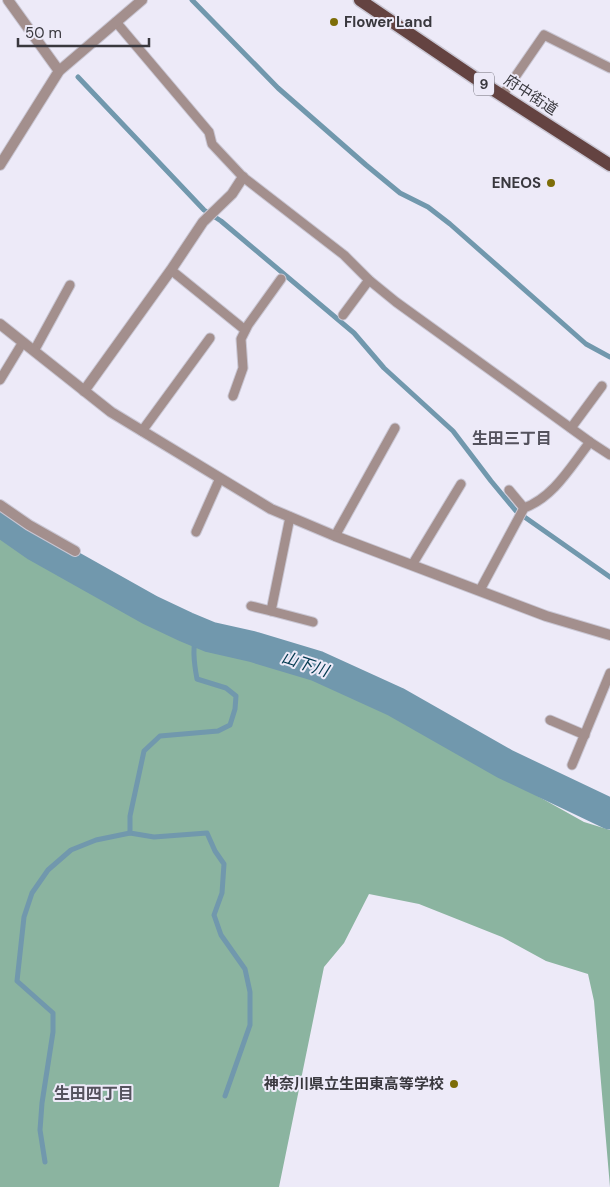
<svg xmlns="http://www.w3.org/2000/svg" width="610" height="1187" font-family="'DM Sans','Noto Sans JP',sans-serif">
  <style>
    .forest { fill: #8bb4a0 }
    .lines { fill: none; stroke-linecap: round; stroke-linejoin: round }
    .stream { stroke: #7198ad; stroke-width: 5 }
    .river { stroke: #7198ad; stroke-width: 31 }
    .service-casing { stroke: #c9c6d3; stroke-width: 11 }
    .minor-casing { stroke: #c9c6d3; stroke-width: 12 }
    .tertiary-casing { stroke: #c9c6d3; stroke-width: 12 }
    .primary-casing { stroke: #c9c6d3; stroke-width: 15 }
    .service { stroke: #a38f8d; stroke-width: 9 }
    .minor { stroke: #a38f8d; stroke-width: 10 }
    .tertiary { stroke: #a38f8d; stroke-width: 10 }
    .primary { stroke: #644341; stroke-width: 12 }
    .poi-dot { fill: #7d6d08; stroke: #edeaf8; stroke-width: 2 }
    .labels { text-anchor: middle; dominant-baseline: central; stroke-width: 4; stroke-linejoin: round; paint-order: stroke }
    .shield { fill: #edeaf8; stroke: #6f6d76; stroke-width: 1 }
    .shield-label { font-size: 14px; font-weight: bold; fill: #39383e }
    .poi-label { font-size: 15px; font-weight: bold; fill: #39383e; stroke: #edeaf8; text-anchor: end }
    .street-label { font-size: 15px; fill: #39383e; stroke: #edeaf8 }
    .neighbourhood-label { font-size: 16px; font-weight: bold; fill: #54525d; stroke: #edeaf8 }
    .water-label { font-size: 16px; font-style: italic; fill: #00384e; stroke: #edeaf8 }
  </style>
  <rect width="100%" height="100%" fill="#edeaf8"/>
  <polygon class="forest" points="0,531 32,554 145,616 183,633 213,643 253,652 312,673 393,715 584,822 610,830 610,1187 594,1001 588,974 546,961 502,937 419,904 369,894 344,943 324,967 279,1187 0,1187"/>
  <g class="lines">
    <g class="stream">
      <polyline points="192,0 278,88 366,165 400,193 428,207 450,224 586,344 610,357"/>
      <polyline points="78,77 204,210 221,221 354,333 384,368 453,431 491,481 516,511 610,577"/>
      <path d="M 197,631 C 192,647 194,663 197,679 L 226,688 L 236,696 L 235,709 L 230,725 L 218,731 L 160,736 L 144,751 L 130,816 L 130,833 L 154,837 L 207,833 L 215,851 L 224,864 L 222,893 L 214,915 L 221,935 L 245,969 L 250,992 L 250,1025 L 225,1096"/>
      <polyline points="45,1162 40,1130 42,1103 53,1032 53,1013 17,981 24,917 32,893 48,870 71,850 96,840 130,833"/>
    </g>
    <polyline class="river" points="0,521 36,546 150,610 186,627 210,637 254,647 317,666 396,702 505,764 610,814"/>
    <defs>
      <g id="service">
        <polyline points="116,22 209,132 212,144 243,177 344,255 369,280 396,302 590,442 610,455"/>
        <polyline points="502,96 544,35 610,68"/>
        <polyline points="171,270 245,330"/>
        <polyline points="343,315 369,280"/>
        <polyline points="34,351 70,285"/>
        <polyline points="0,380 23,342"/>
        <polyline points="233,396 243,368 241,339 248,325 281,279"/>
        <polyline points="571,428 602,386"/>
        <polyline points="142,431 210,338"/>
        <polyline points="509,490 524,508"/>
        <polyline points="196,532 220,478"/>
        <polyline points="335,536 395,428"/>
        <polyline points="412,565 461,484"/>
        <path d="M 480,590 L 524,508 C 554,497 571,466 590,442"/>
        <polyline points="251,606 271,611 290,517"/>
        <polyline points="271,611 313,622"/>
        <polyline points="550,720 585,735"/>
        <polyline points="572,765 610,673"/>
      </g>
      <g id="minor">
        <polyline points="8,0 59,71"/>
        <polyline points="0,324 111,412 271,509 335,536 546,616 610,635"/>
        <polyline points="84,391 171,270 203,222 232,194 243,177"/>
        <polyline points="0,505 29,525 75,551"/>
      </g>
      <polyline id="tertiary" points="0,165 59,71 142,0"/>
      <polyline id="primary" points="360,0 478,80 610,165"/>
    </defs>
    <use href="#service" class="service-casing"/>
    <use href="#minor" class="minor-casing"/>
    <use href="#tertiary" class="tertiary-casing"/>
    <use href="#primary" class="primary-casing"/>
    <use href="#service" class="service"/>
    <use href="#minor" class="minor"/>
    <use href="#tertiary" class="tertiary"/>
    <use href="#primary" class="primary"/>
  </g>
  <g class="poi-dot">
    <circle cx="334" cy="22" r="5"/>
    <circle cx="551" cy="183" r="5"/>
    <circle cx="454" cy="1084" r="5"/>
  </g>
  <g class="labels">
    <rect class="shield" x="474" y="72.5" width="20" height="23" rx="4"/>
    <g class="shield-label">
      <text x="484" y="84">9</text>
    </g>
    <g class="poi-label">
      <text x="344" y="22" text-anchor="start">Flower Land</text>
      <text x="541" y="183">ENEOS</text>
      <text x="444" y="1084">神奈川県立生田東高等学校</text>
    </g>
    <g class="street-label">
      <text transform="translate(531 95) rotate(33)">府中街道</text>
    </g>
    <g class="neighbourhood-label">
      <text x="512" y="438">生田三丁目</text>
      <text x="94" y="1093">生田四丁目</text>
    </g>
    <g class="water-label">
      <text transform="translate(305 664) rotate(18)">山下川</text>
    </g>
  </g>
  <path d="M18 38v8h131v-8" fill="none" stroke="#39383e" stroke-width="2.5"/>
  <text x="25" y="38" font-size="15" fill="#39383e" stroke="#edeaf8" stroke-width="4" paint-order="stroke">50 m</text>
</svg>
